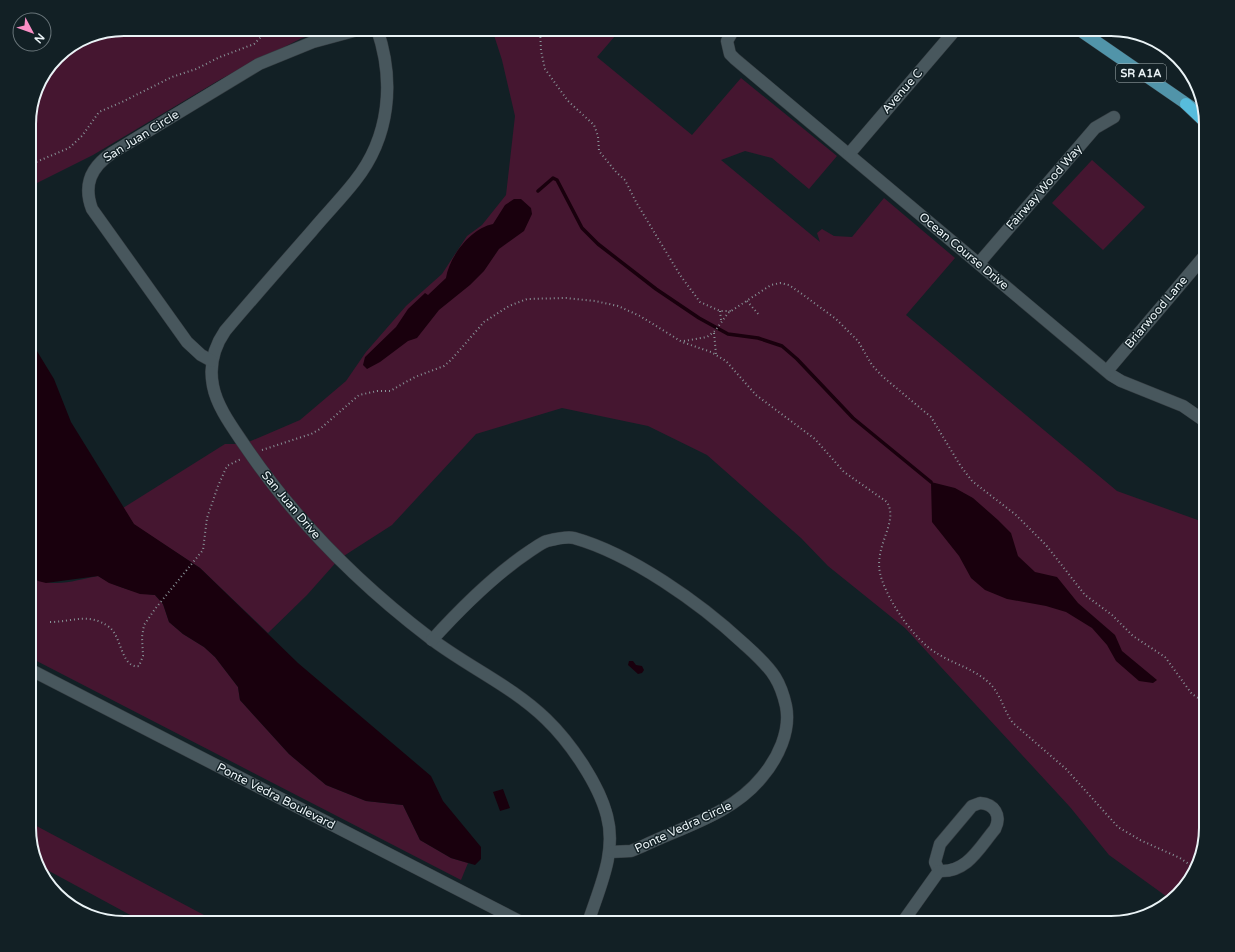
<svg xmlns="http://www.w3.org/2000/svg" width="1235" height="952" font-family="'Varela Round',sans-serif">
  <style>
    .green { fill: #451630 }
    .water { fill: #19000d }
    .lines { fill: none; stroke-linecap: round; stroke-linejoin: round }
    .stream { stroke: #19000d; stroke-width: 3.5 }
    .minor-casing { stroke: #343c41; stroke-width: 13 }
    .major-casing { stroke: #343c41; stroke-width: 13 }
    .highway-casing { stroke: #343c41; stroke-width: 13 }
    .path { stroke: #889397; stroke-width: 2; stroke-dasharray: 1 3; stroke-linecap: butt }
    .minor { stroke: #48575d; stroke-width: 12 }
    .major { stroke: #5194a9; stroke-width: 12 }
    .highway { stroke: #57bcdc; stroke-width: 12 }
    .labels { text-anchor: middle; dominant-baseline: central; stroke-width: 3; stroke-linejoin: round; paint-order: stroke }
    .shield { fill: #122025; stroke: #a9b4b7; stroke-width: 1 }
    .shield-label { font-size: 11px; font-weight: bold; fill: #eaf3f6 }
    .street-label { font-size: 12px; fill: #eaf3f6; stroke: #122025 }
    .rim { fill: none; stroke: #eaf3f6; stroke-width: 2 }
  </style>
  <rect width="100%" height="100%" fill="#122025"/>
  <g class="green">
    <polygon points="124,29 335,29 302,38 221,79 93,155 29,187 29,118 39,82 61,53 88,36"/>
    <path d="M 492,29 L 621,29 L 597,57 L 692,135 L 741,78 L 837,156 L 809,189 L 772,158 L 745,151 L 721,160 L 820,242 L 817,233 L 822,229 L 834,236 L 852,237 L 884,198 L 955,258 L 906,315 L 1117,491 L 1206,523 L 1206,828 C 1200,861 1197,877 1170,899 L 1109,855 L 1070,807 L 905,628 L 828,566 L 801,538 L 707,455 L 648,426 L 562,408 L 476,434 L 392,525 L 339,559 L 307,595 L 268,633 L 200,568 L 134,525 L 123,508 L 225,444 L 244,444 L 300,420 L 346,381 L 366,352 L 406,306 L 442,274 L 467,236 L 482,225 L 506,195 L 515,116 L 502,60 Z"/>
    <polygon points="1092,160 1145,207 1103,250 1052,203"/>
    <path d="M 29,573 C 47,591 76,580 98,576 C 115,586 134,593 155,595 L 163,604 L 169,622 L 183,634 L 204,647 L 215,657 L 238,687 L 240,700 L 289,754 L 326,785 L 366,801 L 403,805 L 420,840 L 451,858 L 468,863 L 461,880 L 29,657 Z"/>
    <polygon points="29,822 219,923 220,923 145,923 38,865 29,834"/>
  </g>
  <g class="water">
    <path d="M 514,199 L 521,199 L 531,208 L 532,214 L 524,231 L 499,249 L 484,271 L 470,285 L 439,310 L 417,338 L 408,341 L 380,362 L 367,369 L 363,365 L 365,357 L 396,327 L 408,309 L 425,293 L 428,295 L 446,278 C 449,257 471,228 493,224 L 505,205 Z"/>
    <polygon points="29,338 54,379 71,422 134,524 200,568 298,663 431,776 443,801 481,847 481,859 475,865 451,858 420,840 403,805 366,801 326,785 289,754 240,700 238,687 215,657 204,647 183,634 169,622 163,604 155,595 140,594 109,583 98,576 46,583 38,581 29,573"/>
    <polygon points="931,482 955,488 973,498 998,520 1011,533 1018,556 1035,572 1057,577 1078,603 1115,635 1122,651 1157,680 1153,683 1139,681 1116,661 1107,645 1092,628 1066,612 1046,606 1007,599 985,590 971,578 959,556 932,522"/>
    <polygon points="629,661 633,661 636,665 642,666 644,670 642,673 638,674 628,665"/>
    <polygon points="503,789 510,808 500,811 493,792"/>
  </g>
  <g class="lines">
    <polyline class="stream" points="538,191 553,178 557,180 582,228 598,244 656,289 699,318 728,334 758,338 782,346 797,359 853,418 931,482"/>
    <defs>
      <g id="minor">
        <path d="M 377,29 C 395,81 390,137 355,181 C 341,199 325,215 311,232 C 282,265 253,298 225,331 C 214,347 209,366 213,386 C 217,407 233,428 245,446 C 296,521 359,584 430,638 C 468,667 512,686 546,719 C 570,742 599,784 607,816 C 617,853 599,888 588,923"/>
        <polyline points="734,29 727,41 730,54 735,59 1111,375 1121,381 1183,406 1206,422"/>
        <polyline points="849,154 956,29"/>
        <polyline points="979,263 1095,128 1114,117"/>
        <path d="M 212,361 L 201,355 L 187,342 L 92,209 C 83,185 91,167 112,153 L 259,64 L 313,42 L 361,29"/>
        <polyline points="1107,371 1206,254"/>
        <path d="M 432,640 C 461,608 494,575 530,551 C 535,548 541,543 547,541 C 555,539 567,536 574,538 C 631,554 700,603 743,643 C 754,653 767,664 775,677 C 780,685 784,697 786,706 C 791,731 778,758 762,777 C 732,814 685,826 643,846 L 631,851 L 610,852"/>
        <polyline points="29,669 523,923"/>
        <path d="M 980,803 C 994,804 1002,815 995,829 C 979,848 967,873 939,871 L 935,862 L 940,844 L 972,806 Z"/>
        <polyline points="902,923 939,871"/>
      </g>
      <polyline id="major" points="1078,29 1194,109"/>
      <polyline id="highway" points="1186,104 1206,123"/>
    </defs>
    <use href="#minor" class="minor-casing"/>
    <use href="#major" class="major-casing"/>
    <use href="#highway" class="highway-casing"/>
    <g class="path">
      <polyline points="540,29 541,51 545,69 568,101 594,125 598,136 599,151 616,172 625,180 636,202 680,275 700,302 720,311 731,311"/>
      <polyline points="29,165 69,148 82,136 99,112 122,102 172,77 196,69 220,57 254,44 269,29"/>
      <polyline points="747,301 760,316"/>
      <polyline points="720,311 721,320"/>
      <polyline points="714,333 716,354"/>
      <polyline points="684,341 707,337 715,331 728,313 771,285 780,283 789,285 802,294 836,319 858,341 872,365 882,376 931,417 960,465 972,481 1016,515 1046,545 1085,595 1112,615 1133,636 1165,657 1192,694 1206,703"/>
      <path d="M 262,450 L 311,434 L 320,429 L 359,395 L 377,391 L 390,391 L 415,377 L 444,366 L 451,360 L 484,322 L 509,306 L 527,299 L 566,298 L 595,301 L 618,306 L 640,316 L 682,342 L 711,352 L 726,361 L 756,395 L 815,439 L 844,472 L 887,502 C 900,524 870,548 882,580 C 890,604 916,642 938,654 C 954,664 974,669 988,682 C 1001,693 1003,710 1013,723 L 1066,769 L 1118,827 L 1140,840 L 1180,858 L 1196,869"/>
      <path d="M 50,622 C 72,622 89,612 109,627 C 122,636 121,669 139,666 L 143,656 L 142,637 L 144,625 L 155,609 L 203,550 L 207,518 L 218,486 L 227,466 L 241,459"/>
    </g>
    <use href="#minor" class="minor"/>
    <use href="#major" class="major"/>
    <use href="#highway" class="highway"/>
  </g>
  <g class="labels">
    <rect class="shield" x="1116" y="64" width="50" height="18" rx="3"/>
    <g class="shield-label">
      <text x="1141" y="73">SR A1A</text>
    </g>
    <g class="street-label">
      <text transform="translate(902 91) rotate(-49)">Avenue C</text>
      <text transform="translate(141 136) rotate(-32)">San Juan Circle</text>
      <text transform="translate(1044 187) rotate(-49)">Fairway Wood Way</text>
      <text transform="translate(964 251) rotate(40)">Ocean Course Drive</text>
      <text transform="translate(1156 312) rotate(-50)">Briarwood Lane</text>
      <text transform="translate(291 505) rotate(50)">San Juan Drive</text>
      <text transform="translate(276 796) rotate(27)">Ponte Vedra Boulevard</text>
      <text transform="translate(683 827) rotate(-25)">Ponte Vedra Circle</text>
    </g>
  </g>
  <path d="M0 0H1235V952H0ZM124 36H1111A88 88 0 0 1 1199 124V828A88 88 0 0 1 1111 916H124A88 88 0 0 1 36 828V124A88 88 0 0 1 124 36Z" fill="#122025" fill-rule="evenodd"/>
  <path class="rim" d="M124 36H1111A88 88 0 0 1 1199 124V828A88 88 0 0 1 1111 916H124A88 88 0 0 1 36 828V124A88 88 0 0 1 124 36Z"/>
  <g transform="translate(32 32) rotate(131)"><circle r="19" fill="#122025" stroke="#687479"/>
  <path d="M0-3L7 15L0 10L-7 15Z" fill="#fa8fc6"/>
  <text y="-6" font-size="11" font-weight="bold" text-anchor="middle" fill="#eaf3f6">N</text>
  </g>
</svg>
